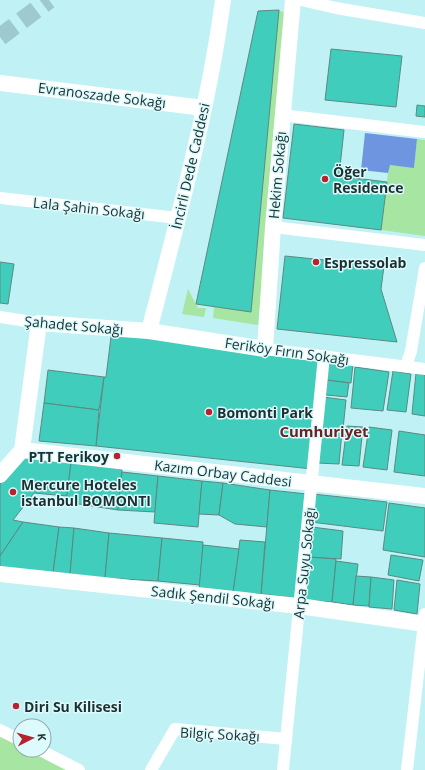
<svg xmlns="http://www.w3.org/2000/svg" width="425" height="770" font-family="'Open Sans',sans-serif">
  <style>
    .green { fill: #a7e5a2 }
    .water { fill: #6e95e0 }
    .building { fill: #41cdbb; stroke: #5c8982 }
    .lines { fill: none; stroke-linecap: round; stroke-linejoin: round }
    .primary-tunnel { stroke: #9ecace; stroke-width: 18; stroke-dasharray: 18 9; stroke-linecap: butt }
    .street { stroke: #fff; stroke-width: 12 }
    .secondary { stroke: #fff; stroke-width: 16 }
    .poi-dot { fill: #b5232f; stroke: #ddfafc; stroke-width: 1.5 }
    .labels { text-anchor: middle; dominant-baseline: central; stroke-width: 3; stroke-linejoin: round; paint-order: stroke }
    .street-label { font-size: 14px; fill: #1c3032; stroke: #ddfafc }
    .poi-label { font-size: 14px; font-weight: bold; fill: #1c3032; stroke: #ddfafc; text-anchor: start }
    .neighbourhood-label { font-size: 15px; font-weight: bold; fill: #682223; stroke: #ddfafc }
  </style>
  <rect width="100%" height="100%" fill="#bff1f5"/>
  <g class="green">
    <polygon points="279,10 290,16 258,325 213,318 214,307 251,311"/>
    <polygon points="417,139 425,140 425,236 381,230 389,165 414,167"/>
    <polygon points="188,289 198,308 206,308 204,317 182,314"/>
    <polygon points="0,735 20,745 20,750 30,750 71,770 0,770"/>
  </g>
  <polygon class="water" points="365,133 417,139 414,168 390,165 388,173 361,170"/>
  <g class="building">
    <polygon points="279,10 251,312 196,304 258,11"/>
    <polygon points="331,49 402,56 396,107 325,100"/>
    <polygon points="417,105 425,106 425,117 416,116"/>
    <polygon points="294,124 344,130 339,176 387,182 381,230 283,218"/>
    <polygon points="285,256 384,266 381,289 397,342 277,329"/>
    <polygon points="0,262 14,264 8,304 0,303"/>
    <polygon points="112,329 323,358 312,469 96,446 104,377 106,377"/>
    <polygon points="329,361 353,364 351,383 327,380"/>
    <polygon points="355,367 389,372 383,411 351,408"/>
    <polygon points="48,370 104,377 99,410 44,403"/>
    <polygon points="393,371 411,374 406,412 387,410"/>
    <polygon points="416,373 425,375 425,416 412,414"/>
    <polygon points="327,380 349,383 347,397 326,395"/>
    <polygon points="323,397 346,400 343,429 320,428"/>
    <polygon points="44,403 99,410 96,446 39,441"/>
    <polygon points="347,426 363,427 359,466 342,465"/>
    <polygon points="369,427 392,430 387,470 363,467"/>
    <polygon points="320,430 342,432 339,464 317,463"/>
    <polygon points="399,431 425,435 425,476 394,472"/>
    <polygon points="25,457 71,463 67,496 34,493 13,520 23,522 0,556 0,484"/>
    <polygon points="71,463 122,469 118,510 66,502"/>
    <polygon points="122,472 158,476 155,512 118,510"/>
    <polygon points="158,476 202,481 198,527 154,523"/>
    <polygon points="202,481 223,483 219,515 199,514"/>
    <polygon points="223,483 270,490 267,527 235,524 219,515"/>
    <polygon points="270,490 307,494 297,598 261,594"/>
    <polygon points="313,494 387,502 383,531 311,522"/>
    <polygon points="389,503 425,508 425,557 383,550"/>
    <polygon points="23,522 59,527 53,573 0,567 0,556"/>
    <polygon points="59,527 74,528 70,574 53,573"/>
    <polygon points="312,527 343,531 341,559 309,557"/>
    <polygon points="74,528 109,533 105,578 70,574"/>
    <polygon points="109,533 162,538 158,581 105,578"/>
    <polygon points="162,538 203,542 200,585 158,581"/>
    <polygon points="240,540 265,542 261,594 233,592"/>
    <polygon points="203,545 239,549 233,592 199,589"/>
    <polygon points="391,555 423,560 419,581 388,575"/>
    <polygon points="307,557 336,559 332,602 303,600"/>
    <polygon points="336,561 358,564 353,605 332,602"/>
    <polygon points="356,576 371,577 369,606 353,605"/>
    <polygon points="371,577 394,580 392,609 369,607"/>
    <polygon points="397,580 420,584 417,614 394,610"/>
  </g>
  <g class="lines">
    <polyline class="primary-tunnel" points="0,37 49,0"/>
    <g class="street">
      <polyline points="301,0 336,8 425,23"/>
      <polyline points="282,115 425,132"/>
      <polyline points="0,198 178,218"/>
      <polyline points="273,227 425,245"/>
      <polyline points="0,317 39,323"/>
      <polyline points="265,349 425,369"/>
      <polyline points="406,366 411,351 425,268"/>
      <polyline points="0,730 20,740"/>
      <polyline points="40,750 79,770"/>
      <polyline points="151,770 175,729 286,739"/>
      <polyline points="283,770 324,356"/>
      <polyline points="407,770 425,614"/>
    </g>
    <g class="secondary">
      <polyline points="0,83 204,108"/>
      <path d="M 149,331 C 177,222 208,112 223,0"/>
      <polyline points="22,450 425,496"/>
      <polyline points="0,475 22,450 39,323 149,331 265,349 273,227 293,0"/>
      <polyline points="0,574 299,606 425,624"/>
    </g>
  </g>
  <g class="poi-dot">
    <circle cx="325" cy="179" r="4"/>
    <circle cx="316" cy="262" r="4"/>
    <circle cx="209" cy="412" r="4"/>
    <circle cx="117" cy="456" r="4"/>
    <circle cx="13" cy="492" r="4"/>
    <circle cx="16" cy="706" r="4"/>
  </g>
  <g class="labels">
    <g class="street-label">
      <text transform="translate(102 95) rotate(7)">Evranoszade Sokağı</text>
      <text transform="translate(190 166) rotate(-77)">İncirli Dede Caddesi</text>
      <text transform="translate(277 175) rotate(-85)">Hekim Sokağı</text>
      <text transform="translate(89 208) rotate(6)">Lala Şahin Sokağı</text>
      <text transform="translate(74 325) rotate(5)">Şahadet Sokağı</text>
      <text transform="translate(287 351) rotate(8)">Feriköy Fırın Sokağı</text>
      <text transform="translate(223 473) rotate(7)">Kazım Orbay Caddesi</text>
      <text transform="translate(304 563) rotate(-84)">Arpa Suyu Sokağı</text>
      <text transform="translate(213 597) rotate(6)">Sadık Şendil Sokağı</text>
      <text transform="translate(220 734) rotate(3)">Bilgiç Sokağı</text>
    </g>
    <g class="poi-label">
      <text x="333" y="171">Öğer<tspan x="333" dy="16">Residence</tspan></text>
      <text x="324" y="262">Espressolab</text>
      <text x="217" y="412">Bomonti Park</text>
      <text x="109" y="456" text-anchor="end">PTT Ferikoy</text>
      <text x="21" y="484">Mercure Hoteles<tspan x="21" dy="16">istanbul BOMONTI</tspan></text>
      <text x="24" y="706">Diri Su Kilisesi</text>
    </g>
    <g class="neighbourhood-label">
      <text x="324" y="431">Cumhuriyet</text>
    </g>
  </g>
  <g transform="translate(32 738) rotate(84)"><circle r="19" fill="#ddfafc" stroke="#90a9ab"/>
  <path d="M0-3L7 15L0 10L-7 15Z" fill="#b5232f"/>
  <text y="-6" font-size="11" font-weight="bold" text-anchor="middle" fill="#1c3032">K</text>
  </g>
</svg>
